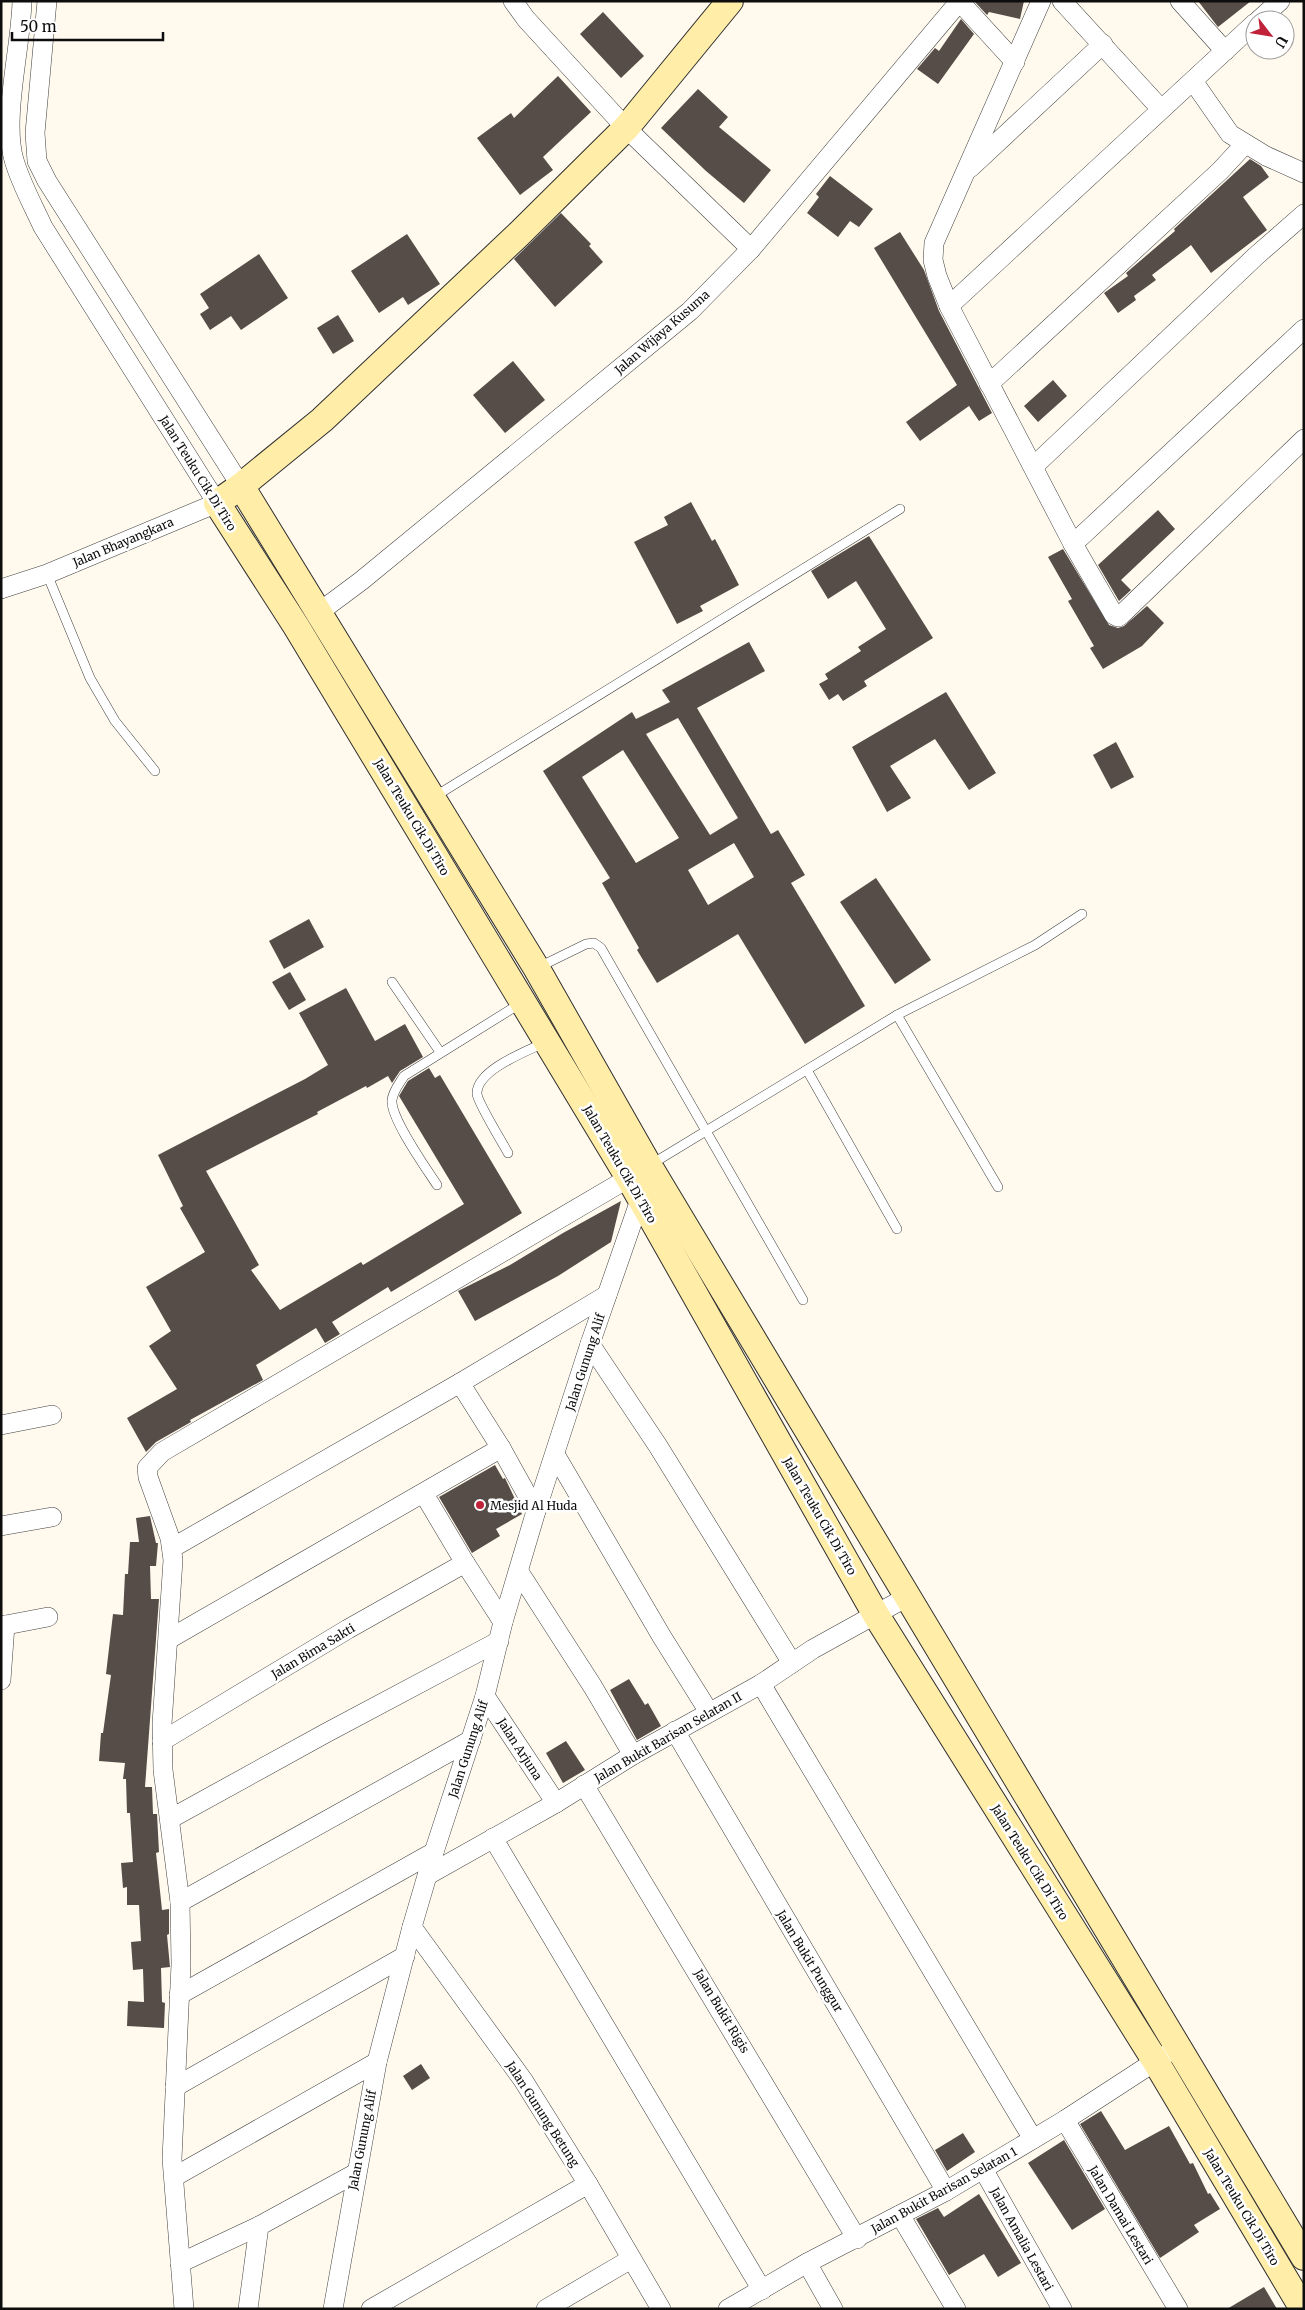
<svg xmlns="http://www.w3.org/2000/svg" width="1305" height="2310" font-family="Merriweather,serif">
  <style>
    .building { fill: #564d49; fill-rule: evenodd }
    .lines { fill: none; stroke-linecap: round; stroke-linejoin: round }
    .lane-casing { stroke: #404040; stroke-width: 10 }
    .street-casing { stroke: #404040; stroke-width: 20 }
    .secondary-casing { stroke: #2f2f2f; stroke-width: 28 }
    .lane { stroke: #fff; stroke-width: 9 }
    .street { stroke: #fff; stroke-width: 19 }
    .secondary { stroke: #ffeda8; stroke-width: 26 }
    .poi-dot { fill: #c02239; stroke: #fff; stroke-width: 2 }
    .labels { text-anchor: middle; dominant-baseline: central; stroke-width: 5; stroke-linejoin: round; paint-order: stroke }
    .street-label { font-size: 12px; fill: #0d0d0d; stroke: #fff }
    .poi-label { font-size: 12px; fill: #0d0d0d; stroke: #fff; text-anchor: start }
  </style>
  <rect width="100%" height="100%" fill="#fffaed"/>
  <g class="building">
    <polygon points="974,1 1024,1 1020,19 989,12 987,15"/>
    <polygon points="1198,1 1251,1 1218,27"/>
    <polygon points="603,12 644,56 621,78 580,34"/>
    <polygon points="961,19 974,34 938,84 917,69 935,48 939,51"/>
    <polygon points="558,76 591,112 543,157 553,170 520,195 477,138 511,113 514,118"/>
    <polygon points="698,89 728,117 719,127 771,170 744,203 706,171 661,128"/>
    <polygon points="1250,159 1261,166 1269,177 1243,197 1267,230 1211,273 1191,245 1152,275 1156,280 1134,296 1136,300 1118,313 1104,293 1128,276 1126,273 1175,231 1174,229"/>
    <polygon points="830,176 873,209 859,227 850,221 838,237 807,213 819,197 816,194"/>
    <polygon points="561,213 591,244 589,246 603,262 555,307 514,259"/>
    <polygon points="900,232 924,270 939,311 992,413 979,421 969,406 920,441 906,422 957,385 874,248"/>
    <polygon points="407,234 440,284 408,305 403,297 379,313 351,271"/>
    <polygon points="259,254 288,298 241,330 231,316 210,330 200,314 209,308 200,294"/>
    <polygon points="338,315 354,341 333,354 317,328"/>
    <polygon points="513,361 545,400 505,433 473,395"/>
    <polygon points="1053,380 1067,396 1038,422 1024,406"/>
    <polygon points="691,502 712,541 715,539 739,585 700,606 703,611 677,624 634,542 668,525 664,517"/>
    <polygon points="1158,510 1175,529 1121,580 1131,590 1119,601 1098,565"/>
    <polygon points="869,536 933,638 864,681 867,686 843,701 838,694 829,700 819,684 828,679 825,674 861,651 858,647 886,629 856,581 828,599 811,571"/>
    <polygon points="1063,549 1109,625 1118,628 1124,626 1147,606 1164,623 1142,646 1103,669 1090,648 1094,646 1068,601 1072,599 1048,557"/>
    <path d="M 749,642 L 765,671 L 697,708 L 771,834 L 778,830 L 805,875 L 791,883 L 865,1006 L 805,1044 L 738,934 L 657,983 L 637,950 L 639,948 L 602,883 L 610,878 L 543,771 L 632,712 L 636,719 L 670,702 L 662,690 ZM 678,718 L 738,818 L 710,835 L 646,734 ZM 623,750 L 679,838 L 636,863 L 582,777 ZM 734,843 L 754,877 L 708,905 L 688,870 Z"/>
    <polygon points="946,692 996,773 969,790 935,739 890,766 911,798 887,812 852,747"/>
    <polygon points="1116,742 1134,777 1111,789 1093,755"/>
    <polygon points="876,878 931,960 895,984 840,902"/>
    <polygon points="309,919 324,947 284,969 269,941"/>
    <polygon points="290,972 306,1000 289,1010 272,982"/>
    <polygon points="346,988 375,1041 405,1024 423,1057 400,1071 392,1083 388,1076 367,1088 366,1086 317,1112 318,1114 206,1171 259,1265 251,1270 280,1310 361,1262 363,1265 464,1204 399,1096 408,1081 429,1068 435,1078 440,1075 522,1213 391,1292 388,1287 332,1322 340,1334 325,1343 316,1328 256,1365 263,1380 190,1420 191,1422 156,1442 146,1452 127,1418 177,1389 149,1346 171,1331 146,1287 205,1252 180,1208 183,1206 158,1155 305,1079 328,1065 299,1013"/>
    <polygon points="621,1201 611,1242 558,1276 475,1321 458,1291 510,1265 563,1233"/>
    <polygon points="495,1465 503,1479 505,1478 522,1514 496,1529 500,1536 472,1553 439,1497"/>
    <polygon points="150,1516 156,1543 158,1543 156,1566 150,1566 151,1599 159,1599 145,1787 152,1787 153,1814 157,1814 159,1852 156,1853 162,1910 169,1909 169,1934 167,1935 170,1967 161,1968 162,2002 165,2003 164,2028 127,2026 128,2001 144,2002 143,1969 133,1970 131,1942 141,1941 139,1905 127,1905 127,1887 123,1888 121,1863 133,1862 130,1813 127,1813 126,1779 123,1779 125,1763 99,1761 101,1733 103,1733 111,1675 106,1674 113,1614 123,1615 125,1574 128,1574 130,1542 139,1542 136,1518"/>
    <polygon points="629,1679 645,1705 648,1703 661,1726 637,1740 610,1690"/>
    <polygon points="566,1741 585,1770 563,1783 546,1753"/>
    <polygon points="421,2064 430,2078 412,2090 403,2076"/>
    <polygon points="1101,2111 1125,2150 1169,2126 1190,2164 1193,2163 1208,2194 1210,2193 1220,2209 1194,2225 1199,2232 1160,2258 1080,2124"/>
    <polygon points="963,2133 975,2152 947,2171 935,2150"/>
    <polygon points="1064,2140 1105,2209 1072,2230 1028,2163"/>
    <polygon points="979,2194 1021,2263 998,2277 984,2254 949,2275 916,2219 938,2208 944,2217"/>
    <polygon points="1264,2287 1277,2309 1227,2309"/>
  </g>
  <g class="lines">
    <defs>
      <g id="lane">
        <polyline points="47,574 90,678 115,721 155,771"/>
        <polyline points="434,797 900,509"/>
        <polyline points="539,967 586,944 594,943 601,948 803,1300"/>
        <polyline points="392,982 440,1052"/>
        <polyline points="897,1015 998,1187"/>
        <polyline points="807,1070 897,1229"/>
        <path d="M 508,1153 C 502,1142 478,1103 477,1094 C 476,1070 527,1051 546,1042"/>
        <polyline points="650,1165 897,1015 1035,945 1082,914"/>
        <path d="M 437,1185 C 426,1168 390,1118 392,1100 C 393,1091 399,1084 404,1076 L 521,1003"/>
      </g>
      <g id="street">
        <polyline points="47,1 35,133 37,161 47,181 241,486"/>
        <polyline points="513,1 526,19 626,128 751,249"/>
        <polyline points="959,1 1015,62"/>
        <polyline points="1041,1 934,243 933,260 937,276 949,306 1073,544 1114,615 1118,617 1121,615 1304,439"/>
        <polyline points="1062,1 1161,109"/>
        <polyline points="1180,1 1225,51"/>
        <polyline points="1259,20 1280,1"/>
        <polyline points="1193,81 1230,134 1266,156 1304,173"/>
        <polyline points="970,168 1103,44"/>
        <polyline points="949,306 1255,23"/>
        <polyline points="989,384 1220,171 1245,144"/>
        <polyline points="1034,466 1256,256 1304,214"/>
        <polyline points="1073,544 1304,329"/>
        <path d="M 1,589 L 47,574 L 217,503 L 43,227 C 33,205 21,184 14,160 C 2,118 21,48 22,1"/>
        <polyline points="318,613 361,581 690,311 751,249 959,2"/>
        <polyline points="590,1344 658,1446 792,1663"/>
        <polyline points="460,1383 501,1448 536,1511"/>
        <polyline points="1,1425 52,1415"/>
        <polyline points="556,1456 662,1637 709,1712"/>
        <polyline points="424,1494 465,1563 503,1622"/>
        <polyline points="1,1526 52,1517"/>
        <polyline points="172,1548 460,1383 607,1295"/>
        <polyline points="519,1572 593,1687 633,1755"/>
        <polyline points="1,1626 48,1617"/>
        <polyline points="169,1639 501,1448"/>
        <polyline points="1,1680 5,1625"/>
        <polyline points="761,1684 1033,2139"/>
        <polyline points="485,1696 556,1803"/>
        <polyline points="675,1731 946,2191"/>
        <polyline points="162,1741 348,1629 465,1563"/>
        <polyline points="584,1785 857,2239"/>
        <polyline points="170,1819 326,1733 499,1641"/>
        <polyline points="493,1838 762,2290"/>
        <polyline points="428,1875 556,1803 633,1755 761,1684 813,1649 907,1597"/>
        <polyline points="180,1902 471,1740"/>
        <polyline points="412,1927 523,2080 588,2184 661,2309"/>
        <polyline points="179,1995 434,1852"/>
        <polyline points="175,2087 405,1956"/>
        <polyline points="1065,2120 1178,2309"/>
        <polyline points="983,2169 1062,2309"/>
        <polyline points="174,2177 377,2062"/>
        <polyline points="900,2215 956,2309"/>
        <polyline points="180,2263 259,2226 356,2173"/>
        <polyline points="807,2263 833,2309"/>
        <polyline points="184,2309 172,2159 181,1964 180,1902 163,1770 162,1724 173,1560 170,1538 148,1477 147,1468 162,1452 639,1172"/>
        <polyline points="248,2309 259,2226"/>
        <polyline points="333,2309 377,2062 412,1927 434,1852 485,1696 503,1622 536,1511 590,1344 640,1200"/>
        <polyline points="371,2309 588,2184"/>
        <polyline points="546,2309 631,2259"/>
        <polyline points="728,2309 807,2263 946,2191 1065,2120 1165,2055"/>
      </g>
      <g id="secondary">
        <polyline points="730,1 626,128 519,234 322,420 241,486 217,503 296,626 629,1178 876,1615 1156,2062 1303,2309"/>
        <polyline points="241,486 537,969 649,1166 1304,2257"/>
      </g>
    </defs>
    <use href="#lane" class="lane-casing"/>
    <use href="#street" class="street-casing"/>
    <use href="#secondary" class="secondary-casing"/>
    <use href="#lane" class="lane"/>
    <use href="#street" class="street"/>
    <use href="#secondary" class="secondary"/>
  </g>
  <circle class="poi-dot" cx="480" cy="1505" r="5"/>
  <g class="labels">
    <g class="street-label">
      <text transform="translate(662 332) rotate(-41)">Jalan Wijaya Kusuma</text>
      <text transform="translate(198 473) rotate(58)">Jalan Teuku Cik Di Tiro</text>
      <text transform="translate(123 542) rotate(-23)">Jalan Bhayangkara</text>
      <text transform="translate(412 817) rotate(59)">Jalan Teuku Cik Di Tiro</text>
      <text transform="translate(620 1164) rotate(60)">Jalan Teuku Cik Di Tiro</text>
      <text transform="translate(585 1362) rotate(-72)">Jalan Gunung Alif</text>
      <text transform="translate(820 1516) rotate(60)">Jalan Teuku Cik Di Tiro</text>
      <text transform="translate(313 1651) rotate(-31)">Jalan Bima Sakti</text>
      <text transform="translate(668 1737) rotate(-30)">Jalan Bukit Barisan Selatan II</text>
      <text transform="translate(468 1749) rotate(-72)">Jalan Gunung Alif</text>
      <text transform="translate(520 1749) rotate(57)">Jalan Arjuna</text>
      <text transform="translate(1030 1862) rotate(58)">Jalan Teuku Cik Di Tiro</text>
      <text transform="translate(810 1961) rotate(59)">Jalan Bukit Punggur</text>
      <text transform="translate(722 2011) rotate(59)">Jalan Bukit Rigis</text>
      <text transform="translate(543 2114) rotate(57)">Jalan Gunung Betung</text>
      <text transform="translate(362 2140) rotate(-79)">Jalan Gunung Alif</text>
      <text transform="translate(944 2190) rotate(-29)">Jalan Bukit Barisan Selatan 1</text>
      <text transform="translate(1242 2207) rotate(59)">Jalan Teuku Cik Di Tiro</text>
      <text transform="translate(1121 2215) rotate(59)">Jalan Damai Lestari</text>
      <text transform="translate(1022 2239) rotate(61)">Jalan Amalia Lestari</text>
    </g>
    <g class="poi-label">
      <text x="490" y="1505">Mesjid Al Huda</text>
    </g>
  </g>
  <rect width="1305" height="2310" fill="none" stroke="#0d0d0d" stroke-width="5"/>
  <g transform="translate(1270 35) rotate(121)"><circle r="24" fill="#ffffff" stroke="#9e9e9e"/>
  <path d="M0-4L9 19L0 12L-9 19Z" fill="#c02239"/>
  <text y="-8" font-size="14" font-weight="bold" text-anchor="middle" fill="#0d0d0d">U</text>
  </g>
  <path d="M12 32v8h151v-8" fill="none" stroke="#0d0d0d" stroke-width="2.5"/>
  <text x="20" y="32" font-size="15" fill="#0d0d0d" stroke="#ffffff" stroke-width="4" paint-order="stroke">50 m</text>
</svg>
